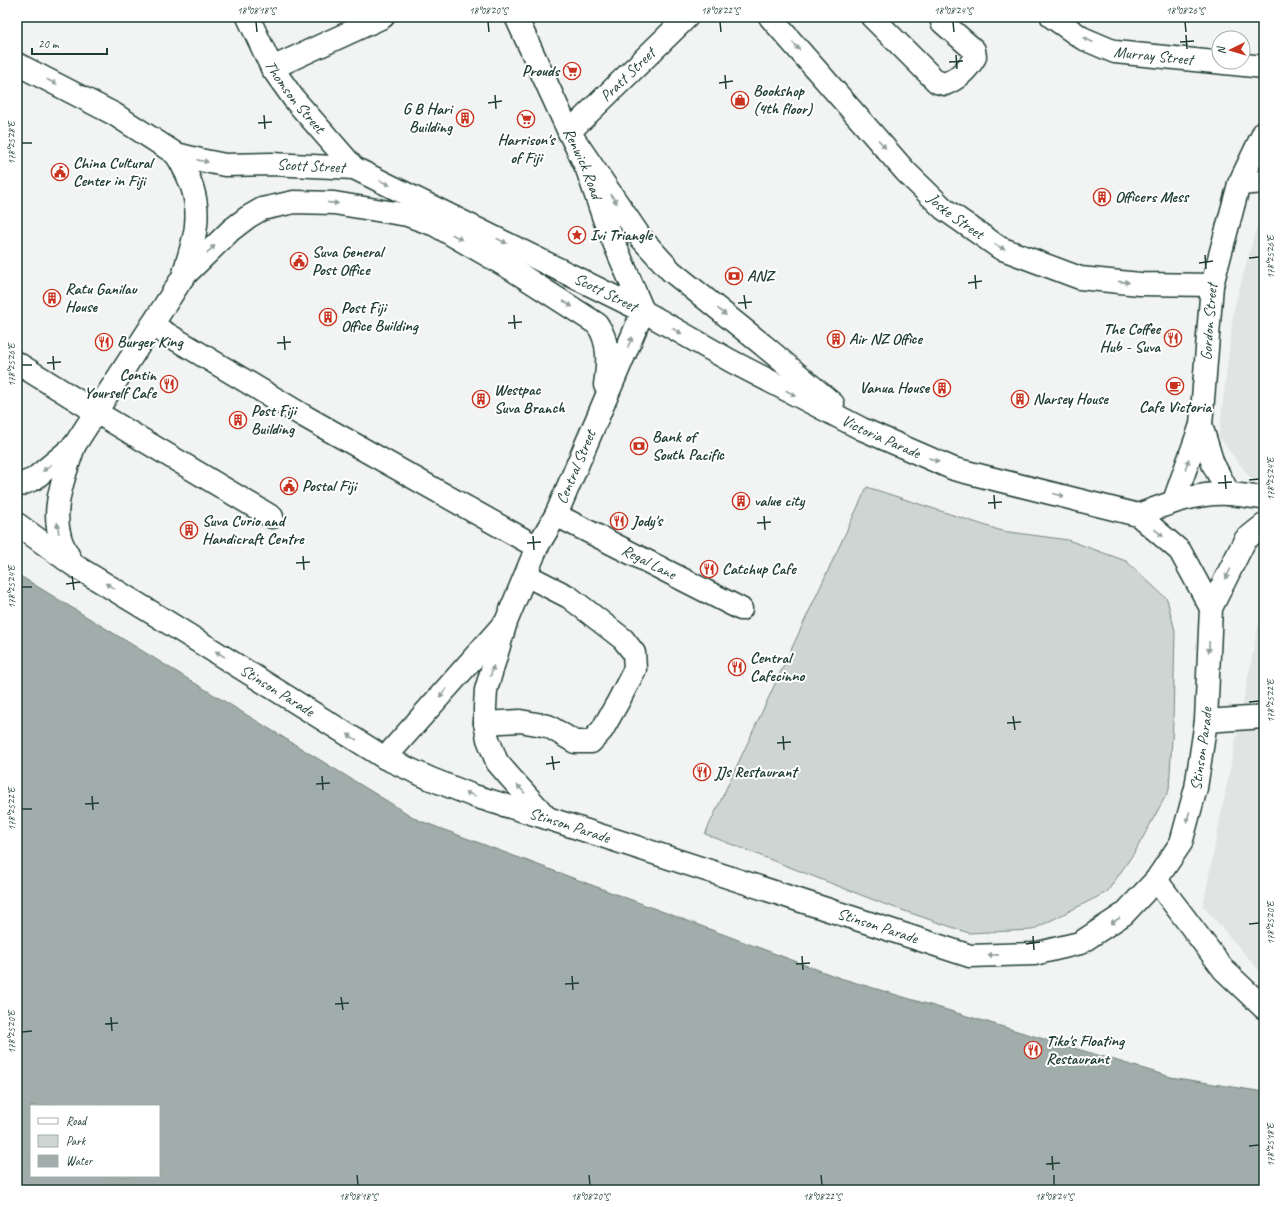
<svg xmlns="http://www.w3.org/2000/svg" width="1281" height="1207" font-family="Caveat,sans-serif">
  <style>
    .built { fill: #e0e4e3 }
    .green { fill: #ced5d3; stroke: #768984 }
    .water { fill: #a1adaa; stroke: #6d807b; fill-rule: evenodd }
    .lines { fill: none; stroke-linecap: round; stroke-linejoin: round }
    .minor-casing { stroke: #1f3d34; stroke-width: 25 }
    .major-casing { stroke: #1f3d34; stroke-width: 25 }
    .highway-casing { stroke: #1f3d34; stroke-width: 25 }
    .minor { stroke: #fff; stroke-width: 22 }
    .major { stroke: #fff; stroke-width: 22 }
    .highway { stroke: #fff; stroke-width: 22 }
    .oneway { fill: #8f9e9a }
    .ticks { fill: none; stroke: #1f3d34; stroke-width: 1.5 }
    .labels { text-anchor: middle; dominant-baseline: central; stroke-width: 4; stroke-linejoin: round; paint-order: stroke }
    .street-label { font-size: 16px; fill: #1f3d34; stroke: #fff }
    .poi-label { font-size: 16px; font-weight: bold; fill: #1f3d34; stroke: #fff; text-anchor: start }
    .neatline { fill: none; stroke: #1f3d34; stroke-width: 1.5 }
    .ticks-label { font-size: 10px; text-anchor: middle; fill: #1f3d34 }
  </style>
  <rect width="100%" height="100%" fill="#f2f3f3"/>
  <filter id="ink" filterUnits="userSpaceOnUse"><feTurbulence type="fractalNoise" baseFrequency=".025" numOctaves="2"/><feDisplacementMap in="SourceGraphic" scale="8" xChannelSelector="R" yChannelSelector="G"/><feConvolveMatrix kernelMatrix="1 2 1 2 8 2 1 2 1" color-interpolation-filters="sRGB"/></filter>
  <g filter="url(#ink)">
    <g class="built">
      <polygon points="1264,201 1264,487 1258,488 1219,437 1234,308"/>
      <polygon points="1264,597 1264,976 1203,906"/>
    </g>
    <polygon class="green" points="867,487 1002,531 1068,540 1126,561 1167,599 1175,631 1173,722 1169,790 1136,850 1107,892 1032,930 969,933 884,904 705,834"/>
    <path class="water" d="M 17,574 L 418,820 L 840,978 L 1171,1077 L 1264,1092 L 1264,1190 L 17,1190 ZM 31,1106 L 159,1106 L 159,1176 L 31,1176 Z"/>
    <g class="lines">
      <defs>
        <g id="minor">
          <path id="s1" d="M 770,17 L 906,172 L 944,209 L 1000,248 L 1080,278 L 1140,284 L 1212,285"/>
          <path d="M 872,17 L 937,82 L 945,84 C 958,79 968,69 975,57 L 974,50 L 942,22 L 941,17"/>
          <path id="s2" d="M 1052,17 L 1082,38 L 1115,52 L 1264,67"/>
          <polyline points="272,68 383,17"/>
          <polyline points="1239,184 1264,182"/>
          <polyline points="152,325 304,416 537,547"/>
          <polyline points="17,363 96,412 272,517"/>
          <polyline points="1201,425 1213,464 1229,494"/>
          <polyline points="74,446 183,277"/>
          <path id="s3" d="M 1174,501 L 1201,425 L 1212,285 L 1239,184 L 1264,132"/>
          <path id="s4" d="M 556,515 L 741,609"/>
          <polyline points="1206,721 1264,717"/>
          <polyline points="485,723 520,721 548,726 575,742 591,742 602,730 618,702 635,669 634,653 623,639 569,597 526,575"/>
          <polyline points="1156,880 1224,970 1264,1008"/>
        </g>
        <g id="major">
          <path id="s5" d="M 248,17 L 272,68 L 294,99 L 354,168"/>
          <path id="s6" d="M 516,17 L 569,132 L 587,169 L 604,219 L 643,311 L 556,515 L 537,547 L 506,622 L 486,690 L 485,707 L 485,723 L 488,739 L 497,762 L 509,776 L 547,818"/>
          <path id="s7" d="M 569,132 L 687,17"/>
          <path d="M 183,277 L 231,230 L 248,217 L 262,209 L 294,202 L 334,203 L 407,215 L 435,225 L 513,270 L 597,324 C 610,342 608,364 605,385"/>
          <polyline points="385,758 501,627"/>
        </g>
        <g id="highway">
          <path id="s8" d="M 17,64 L 114,114 L 176,154 L 200,160 L 225,165 L 271,164 L 354,168 L 643,311 L 731,361 L 862,429 L 954,469 L 1138,515 L 1180,551 L 1211,608"/>
          <polyline points="569,132 641,238 671,271 763,345 833,404"/>
          <path d="M 176,154 C 190,177 199,198 196,225 C 195,240 187,261 183,277"/>
          <polyline points="17,486 34,479 74,446"/>
          <path d="M 1138,515 C 1167,504 1197,492 1230,494 C 1241,495 1253,497 1264,498"/>
          <path id="s9" d="M 17,524 L 72,564 L 164,620 L 385,758 L 431,779 L 474,796 L 547,818 L 970,956 L 1034,954 L 1080,943 L 1124,914 L 1156,880 L 1181,843 L 1196,788 L 1206,721 L 1211,608 L 1245,540 L 1264,525"/>
          <path d="M 72,563 C 68,554 62,546 60,537 C 51,506 65,475 74,446"/>
        </g>
      </defs>
      <use href="#minor" class="minor-casing"/>
      <use href="#major" class="major-casing"/>
      <use href="#highway" class="highway-casing"/>
      <use href="#minor" class="minor"/>
      <use href="#major" class="major"/>
      <use href="#highway" class="highway"/>
    </g>
    <defs><path id="oneway-solid" d="M-6-.8H1V-3.2L6.5 0L1 3.2V.8H-6Z"/></defs>
    <g class="oneway">
      <use href="#oneway-solid" transform="translate(1088 40) rotate(-156)"/>
      <use href="#oneway-solid" transform="translate(796 46) rotate(49)"/>
      <use href="#oneway-solid" transform="translate(52 82) rotate(27)"/>
      <use href="#oneway-solid" transform="translate(882 144) rotate(49)"/>
      <use href="#oneway-solid" transform="translate(203 161) rotate(11)"/>
      <use href="#oneway-solid" transform="translate(385 183) rotate(26)"/>
      <use href="#oneway-solid" transform="translate(614 199) rotate(56)"/>
      <use href="#oneway-solid" transform="translate(333 203) rotate(5)"/>
      <use href="#oneway-solid" transform="translate(457 237) rotate(29)"/>
      <use href="#oneway-solid" transform="translate(502 241) rotate(26)"/>
      <use href="#oneway-solid" transform="translate(1000 247) rotate(28)"/>
      <use href="#oneway-solid" transform="translate(211 249) rotate(-44)"/>
      <use href="#oneway-solid" transform="translate(1124 282) rotate(6)"/>
      <use href="#oneway-solid" transform="translate(568 304) rotate(33)"/>
      <use href="#oneway-solid" transform="translate(722 312) rotate(39)"/>
      <use href="#oneway-solid" transform="translate(677 331) rotate(30)"/>
      <use href="#oneway-solid" transform="translate(630 342) rotate(-66)"/>
      <use href="#oneway-solid" transform="translate(791 393) rotate(27)"/>
      <use href="#oneway-solid" transform="translate(934 460) rotate(23)"/>
      <use href="#oneway-solid" transform="translate(1187 464) rotate(-71)"/>
      <use href="#oneway-solid" transform="translate(47 468) rotate(141)"/>
      <use href="#oneway-solid" transform="translate(1059 495) rotate(14)"/>
      <use href="#oneway-solid" transform="translate(58 528) rotate(-98)"/>
      <use href="#oneway-solid" transform="translate(1159 533) rotate(41)"/>
      <use href="#oneway-solid" transform="translate(1228 574) rotate(116)"/>
      <use href="#oneway-solid" transform="translate(110 586) rotate(-149)"/>
      <use href="#oneway-solid" transform="translate(1209 647) rotate(93)"/>
      <use href="#oneway-solid" transform="translate(220 654) rotate(-148)"/>
      <use href="#oneway-solid" transform="translate(492 671) rotate(-74)"/>
      <use href="#oneway-solid" transform="translate(443 693) rotate(133)"/>
      <use href="#oneway-solid" transform="translate(352 737) rotate(-148)"/>
      <use href="#oneway-solid" transform="translate(521 789) rotate(-133)"/>
      <use href="#oneway-solid" transform="translate(470 794) rotate(-160)"/>
      <use href="#oneway-solid" transform="translate(1188 817) rotate(105)"/>
      <use href="#oneway-solid" transform="translate(1115 921) rotate(147)"/>
      <use href="#oneway-solid" transform="translate(993 955) rotate(179)"/>
    </g>
  </g>
  <path class="ticks" d="M 256,22 L 257,32M 488,22 L 489,32M 720,22 L 721,32M 953,22 L 954,32M 1185,22 L 1186,32M 1186,35 L 1187,49M 1180,42 L 1194,41M 956,55 L 957,69M 949,62 L 963,61M 725,75 L 726,89M 719,83 L 733,81M 495,95 L 496,109M 488,103 L 502,101M 264,115 L 265,129M 258,123 L 272,122M 22,143 L 32,143M 1205,255 L 1206,269M 1249,258 L 1259,257M 1199,263 L 1213,261M 975,275 L 976,289M 968,283 L 982,281M 744,295 L 746,309M 738,303 L 752,302M 514,315 L 515,329M 508,323 L 522,322M 284,336 L 285,350M 277,343 L 291,342M 53,356 L 54,370M 47,363 L 61,362M 22,365 L 32,365M 1225,475 L 1226,489M 1249,480 L 1259,479M 1218,483 L 1232,482M 994,495 L 995,509M 988,503 L 1002,502M 764,516 L 765,530M 757,523 L 771,522M 533,536 L 534,550M 527,543 L 541,542M 303,556 L 304,570M 296,563 L 310,562M 72,576 L 74,590M 66,584 L 80,582M 22,587 L 32,587M 1249,702 L 1259,701M 1013,716 L 1015,730M 1007,723 L 1021,722M 783,736 L 784,750M 777,743 L 791,742M 552,756 L 554,770M 546,764 L 560,762M 322,776 L 323,790M 316,784 L 330,783M 92,796 L 93,810M 85,804 L 99,803M 22,809 L 32,809M 1249,924 L 1259,923M 1033,936 L 1034,950M 1026,944 L 1040,942M 802,956 L 803,970M 796,964 L 810,963M 572,976 L 573,990M 565,984 L 579,983M 341,997 L 343,1010M 335,1004 L 349,1003M 111,1017 L 112,1031M 105,1024 L 118,1023M 22,1032 L 32,1031M 1249,1146 L 1259,1145M 1052,1156 L 1053,1170M 1046,1164 L 1060,1163M 357,1175 L 358,1185M 589,1175 L 590,1185M 821,1175 L 822,1185M 1054,1175 L 1054,1185"/>
  <defs>
    <symbol id="supermarket-ring" viewBox="-11 -11 22 22"><circle r="9.5" fill="#fff" stroke="#c8321e" stroke-width="1.5"/><path d="M-6-5.5h2.5l.6 2H6L4.5 2H-2.5L-4.4-4H-6ZM-1.5 3.2a1.3 1.3 0 1 0 .1 0ZM3 3.2a1.3 1.3 0 1 0 .1 0Z" fill="#c8321e"/></symbol>
    <symbol id="shop-ring" viewBox="-11 -11 22 22"><circle r="9.5" fill="#fff" stroke="#c8321e" stroke-width="1.5"/><path d="M-5-2.5h2.3a2.7 3.5 0 0 1 5.4 0H5L5.5 6h-11ZM-1.5-2.5h3a1.5 2.3 0 0 0-3 0Z" fill="#c8321e"/></symbol>
    <symbol id="building-ring" viewBox="-11 -11 22 22"><circle r="9.5" fill="#fff" stroke="#c8321e" stroke-width="1.5"/><path d="M-4-6H4V6H1V3H-1V6H-4ZM-2.5-4.3h1.7v1.8h-1.7ZM.8-4.3h1.7v1.8H.8ZM-2.5-1h1.7V.8h-1.7ZM.8-1h1.7V.8H.8Z" fill="#c8321e"/></symbol>
    <symbol id="civic-ring" viewBox="-11 -11 22 22"><circle r="9.5" fill="#fff" stroke="#c8321e" stroke-width="1.5"/><path d="M-.6-6.5H3V-4.5H.6V-3L4-1V1h2V6H-6V1h2V-1L-.6-3ZM-1.2 2.5V6h2.4V2.5Z" fill="#c8321e"/></symbol>
    <symbol id="sight-ring" viewBox="-11 -11 22 22"><circle r="9.5" fill="#fff" stroke="#c8321e" stroke-width="1.5"/><path d="M0-6L1.8-2.2L6-1.7L2.9 1.2L3.7 5.4L0 3.3L-3.7 5.4L-2.9 1.2L-6-1.7L-1.8-2.2Z" fill="#c8321e"/></symbol>
    <symbol id="bank-ring" viewBox="-11 -11 22 22"><circle r="9.5" fill="#fff" stroke="#c8321e" stroke-width="1.5"/><path d="M-6-4H6V4H-6ZM0-2.3a2.3 2.3 0 1 0 0 4.6a2.3 2.3 0 1 0 0-4.6Z" fill="#c8321e"/></symbol>
    <symbol id="restaurant-ring" viewBox="-11 -11 22 22"><circle r="9.5" fill="#fff" stroke="#c8321e" stroke-width="1.5"/><path d="M-5-6h1v4h1v-4h1v4h1v-4h1v5L-1.5 .5V6h-2V.5L-5-1ZM5-6V6H3V1.5H1.5Q1.5-4 5-6Z" fill="#c8321e"/></symbol>
    <symbol id="cafe-ring" viewBox="-11 -11 22 22"><circle r="9.5" fill="#fff" stroke="#c8321e" stroke-width="1.5"/><path d="M-5.5-4.5H6V0H3Q3 3.5 0 3.5H-2.5Q-5.5 3.5-5.5 0ZM3-3.2v2h1.7v-2ZM-6 4.5H4V6H-6Z" fill="#c8321e"/></symbol>
  </defs>
  <g fill-rule="evenodd">
    <use href="#supermarket-ring" x="562" y="61" width="20" height="20"/>
    <use href="#shop-ring" x="730" y="90" width="20" height="20"/>
    <use href="#building-ring" x="455" y="108" width="20" height="20"/>
    <use href="#supermarket-ring" x="516" y="109" width="20" height="20"/>
    <use href="#civic-ring" x="50" y="162" width="20" height="20"/>
    <use href="#building-ring" x="1092" y="187" width="20" height="20"/>
    <use href="#sight-ring" x="567" y="225" width="20" height="20"/>
    <use href="#civic-ring" x="289" y="251" width="20" height="20"/>
    <use href="#bank-ring" x="724" y="266" width="20" height="20"/>
    <use href="#building-ring" x="42" y="288" width="20" height="20"/>
    <use href="#building-ring" x="318" y="307" width="20" height="20"/>
    <use href="#restaurant-ring" x="1163" y="328" width="20" height="20"/>
    <use href="#building-ring" x="826" y="329" width="20" height="20"/>
    <use href="#restaurant-ring" x="94" y="332" width="20" height="20"/>
    <use href="#restaurant-ring" x="159" y="374" width="20" height="20"/>
    <use href="#cafe-ring" x="1165" y="376" width="20" height="20"/>
    <use href="#building-ring" x="932" y="378" width="20" height="20"/>
    <use href="#building-ring" x="471" y="389" width="20" height="20"/>
    <use href="#building-ring" x="1010" y="389" width="20" height="20"/>
    <use href="#building-ring" x="228" y="410" width="20" height="20"/>
    <use href="#bank-ring" x="629" y="436" width="20" height="20"/>
    <use href="#civic-ring" x="279" y="476" width="20" height="20"/>
    <use href="#building-ring" x="731" y="491" width="20" height="20"/>
    <use href="#restaurant-ring" x="609" y="511" width="20" height="20"/>
    <use href="#building-ring" x="179" y="520" width="20" height="20"/>
    <use href="#restaurant-ring" x="699" y="559" width="20" height="20"/>
    <use href="#restaurant-ring" x="727" y="657" width="20" height="20"/>
    <use href="#restaurant-ring" x="692" y="762" width="20" height="20"/>
    <use href="#restaurant-ring" x="1023" y="1040" width="20" height="20"/>
  </g>
  <g class="labels">
    <g class="street-label">
      <text stroke="none"><textPath href="#s2" startOffset="111">Murray Street</textPath></text>
      <text stroke="none"><textPath href="#s7" startOffset="82">Pratt Street</textPath></text>
      <text stroke="none"><textPath href="#s5" startOffset="93">Thomson Street</textPath></text>
      <text stroke="none"><textPath href="#s6" startOffset="161">Renwick Road</textPath></text>
      <text stroke="none"><textPath href="#s8" startOffset="319">Scott Street</textPath></text>
      <text stroke="none"><textPath href="#s1" startOffset="273">Joske Street</textPath></text>
      <text stroke="none"><textPath href="#s8" startOffset="643">Scott Street</textPath></text>
      <text stroke="none"><textPath href="#s3" startOffset="184">Gordon Street</textPath></text>
      <text stroke="none"><textPath href="#s8" startOffset="954">Victoria Parade</textPath></text>
      <text transform="translate(576 467) rotate(-67)">Central Street</text>
      <text stroke="none"><textPath href="#s4" startOffset="104">Regal Lane</textPath></text>
      <text stroke="none"><textPath href="#s9" startOffset="309">Stinson Parade</textPath></text>
      <text stroke="none"><textPath href="#s9" startOffset="1406">Stinson Parade</textPath></text>
      <text stroke="none"><textPath href="#s9" startOffset="633">Stinson Parade</textPath></text>
      <text stroke="none"><textPath href="#s9" startOffset="957">Stinson Parade</textPath></text>
    </g>
    <g class="poi-label">
      <text x="559" y="71" text-anchor="end">Prouds</text>
      <text x="753" y="91">Bookshop<tspan x="753" dy="18">(4th floor)</tspan></text>
      <text x="452" y="109" text-anchor="end">G B Hari<tspan x="452" dy="18">Building</tspan></text>
      <text x="526" y="140" text-anchor="middle">Harrison's<tspan x="526" dy="18">of Fiji</tspan></text>
      <text x="73" y="163">China Cultural<tspan x="73" dy="18">Center in Fiji</tspan></text>
      <text x="1115" y="197">Officers Mess</text>
      <text x="590" y="235">Ivi Triangle</text>
      <text x="312" y="252">Suva General<tspan x="312" dy="18">Post Office</tspan></text>
      <text x="747" y="276">ANZ</text>
      <text x="65" y="289">Ratu Ganilau<tspan x="65" dy="18">House</tspan></text>
      <text x="341" y="308">Post Fiji<tspan x="341" dy="18">Office Building</tspan></text>
      <text x="1160" y="329" text-anchor="end">The Coffee<tspan x="1160" dy="18">Hub - Suva</tspan></text>
      <text x="849" y="339">Air NZ Office</text>
      <text x="117" y="342">Burger King</text>
      <text x="156" y="375" text-anchor="end">Contin<tspan x="156" dy="18">Yourself Cafe</tspan></text>
      <text x="929" y="388" text-anchor="end">Vanua House</text>
      <text x="494" y="390">Westpac<tspan x="494" dy="18">Suva Branch</tspan></text>
      <text x="1033" y="399">Narsey House</text>
      <text x="1175" y="407" text-anchor="middle">Cafe Victoria</text>
      <text x="251" y="411">Post Fiji<tspan x="251" dy="18">Building</tspan></text>
      <text x="652" y="437">Bank of<tspan x="652" dy="18">South Pacific</tspan></text>
      <text x="302" y="486">Postal Fiji</text>
      <text x="754" y="501">value city</text>
      <text x="202" y="521">Suva Curio and<tspan x="202" dy="18">Handicraft Centre</tspan></text>
      <text x="632" y="521">Jody's</text>
      <text x="722" y="569">Catchup Cafe</text>
      <text x="750" y="658">Central<tspan x="750" dy="18">Cafecinno</tspan></text>
      <text x="715" y="772">JJs Restaurant</text>
      <text x="1046" y="1041">Tiko's Floating<tspan x="1046" dy="18">Restaurant</tspan></text>
    </g>
  </g>
  <rect width="1281" height="1207" fill="none" stroke="#fff" stroke-width="44"/>
  <rect x="30" y="1105" width="130" height="72" fill="#ffffff" stroke="#a5b1ae"/>
  <rect x="38" y="1118" width="20" height="6" fill="#ffffff" stroke="#a5b1ae"/>
  <text x="66" y="1125" font-size="12" fill="#1f3d34">Road</text>
  <rect x="38" y="1135" width="20" height="12" fill="#ced5d3" stroke="#a5b1ae"/>
  <text x="66" y="1145" font-size="12" fill="#1f3d34">Park</text>
  <rect x="38" y="1155" width="20" height="12" fill="#a1adaa" stroke="#a5b1ae"/>
  <text x="66" y="1165" font-size="12" fill="#1f3d34">Water</text>
  <g transform="translate(1231 50) rotate(265)"><circle r="19" fill="#ffffff" stroke="#a5b1ae"/>
  <path d="M0-3L7 15L0 10L-7 15Z" fill="#c8321e"/>
  <text y="-6" font-size="11" font-weight="bold" text-anchor="middle" fill="#1f3d34">N</text>
  </g>
  <path d="M32 48v6h75v-6" fill="none" stroke="#1f3d34" stroke-width="2"/>
  <text x="38" y="48" font-size="12" fill="#1f3d34" stroke="#ffffff" stroke-width="3" paint-order="stroke">20 m</text>
  <rect x="22" y="22" width="1237" height="1163" class="neatline"/>
  <g class="ticks-label">
    <text x="256" y="14">18°08'18"S</text>
    <text x="488" y="14">18°08'20"S</text>
    <text x="720" y="14">18°08'22"S</text>
    <text x="953" y="14">18°08'24"S</text>
    <text x="1185" y="14">18°08'26"S</text>
    <text transform="translate(11 143) rotate(-90)" y="4">178°25'28"E</text>
    <text transform="translate(1270 257) rotate(-90)" y="4">178°25'26"E</text>
    <text transform="translate(11 365) rotate(-90)" y="4">178°25'26"E</text>
    <text transform="translate(1270 479) rotate(-90)" y="4">178°25'24"E</text>
    <text transform="translate(11 587) rotate(-90)" y="4">178°25'24"E</text>
    <text transform="translate(1270 701) rotate(-90)" y="4">178°25'22"E</text>
    <text transform="translate(11 809) rotate(-90)" y="4">178°25'22"E</text>
    <text transform="translate(1270 923) rotate(-90)" y="4">178°25'20"E</text>
    <text transform="translate(11 1032) rotate(-90)" y="4">178°25'20"E</text>
    <text transform="translate(1270 1145) rotate(-90)" y="4">178°25'18"E</text>
    <text x="358" y="1200">18°08'18"S</text>
    <text x="590" y="1200">18°08'20"S</text>
    <text x="822" y="1200">18°08'22"S</text>
    <text x="1054" y="1200">18°08'24"S</text>
  </g>
</svg>
